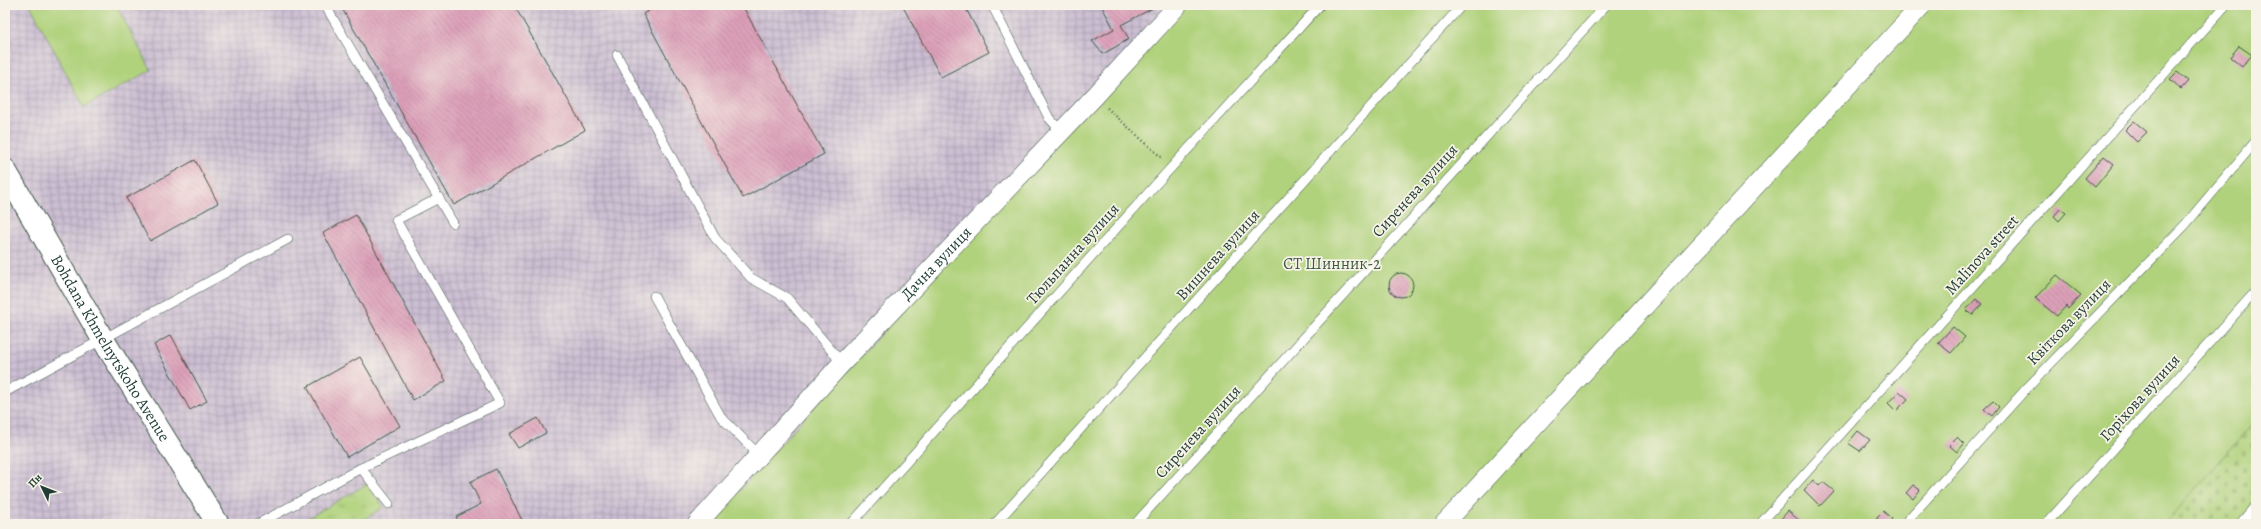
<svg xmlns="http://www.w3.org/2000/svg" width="2261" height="529" font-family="Alegreya,serif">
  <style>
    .industrial { fill: url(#industrial-grid) }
    .grass { fill: url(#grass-tufts); stroke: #688858 }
    .cemetery { fill: url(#cemetery-stones); stroke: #688858 }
    .green { fill: #b0d27b; stroke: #688858 }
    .building { fill: url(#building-back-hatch) }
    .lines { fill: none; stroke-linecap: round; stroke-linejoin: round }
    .lane-casing { stroke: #3f5548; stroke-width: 10 }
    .street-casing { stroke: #3f5548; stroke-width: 20 }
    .secondary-casing { stroke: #3f5548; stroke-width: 24 }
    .path { stroke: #3f5548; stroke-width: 2.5; stroke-dasharray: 1 3; stroke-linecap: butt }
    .lane { stroke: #fff; stroke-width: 9 }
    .street { stroke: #fff; stroke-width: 19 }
    .secondary { stroke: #fff; stroke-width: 22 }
    .labels { text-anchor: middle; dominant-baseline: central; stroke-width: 3.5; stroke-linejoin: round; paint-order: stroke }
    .street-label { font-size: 16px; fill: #1f3d34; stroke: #f7f3e8 }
    .park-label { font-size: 16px; fill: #3c5b42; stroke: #f7f3e8 }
  </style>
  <defs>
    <pattern id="industrial-grid" width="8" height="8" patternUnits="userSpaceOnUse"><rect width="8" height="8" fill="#ccbed3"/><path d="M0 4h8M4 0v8" fill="none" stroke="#a59cac"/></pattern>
    <pattern id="grass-tufts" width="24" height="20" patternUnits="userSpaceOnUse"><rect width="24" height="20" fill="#b0d27b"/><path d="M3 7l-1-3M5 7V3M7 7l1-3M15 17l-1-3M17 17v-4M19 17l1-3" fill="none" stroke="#97b56b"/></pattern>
    <pattern id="cemetery-stones" width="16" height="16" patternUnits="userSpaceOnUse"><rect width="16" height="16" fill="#b0d27b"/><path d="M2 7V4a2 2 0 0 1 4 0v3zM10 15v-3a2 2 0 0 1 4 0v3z" fill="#97b56b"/></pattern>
    <pattern id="building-back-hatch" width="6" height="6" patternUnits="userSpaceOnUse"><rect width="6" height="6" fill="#dda0b9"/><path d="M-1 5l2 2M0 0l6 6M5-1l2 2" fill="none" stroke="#b38497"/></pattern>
  </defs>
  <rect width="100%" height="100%" fill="#f7f3e8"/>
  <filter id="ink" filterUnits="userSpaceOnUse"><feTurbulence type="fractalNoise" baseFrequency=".025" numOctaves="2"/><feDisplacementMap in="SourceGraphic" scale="8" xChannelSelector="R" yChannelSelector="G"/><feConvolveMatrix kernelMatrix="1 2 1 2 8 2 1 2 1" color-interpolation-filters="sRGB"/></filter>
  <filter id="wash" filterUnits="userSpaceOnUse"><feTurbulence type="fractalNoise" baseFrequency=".012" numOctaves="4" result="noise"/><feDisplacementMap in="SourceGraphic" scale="16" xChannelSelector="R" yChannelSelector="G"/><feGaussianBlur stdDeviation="0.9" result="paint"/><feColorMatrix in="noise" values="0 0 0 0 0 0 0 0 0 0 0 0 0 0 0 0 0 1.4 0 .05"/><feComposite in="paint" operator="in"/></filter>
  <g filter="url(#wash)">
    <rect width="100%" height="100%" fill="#f4dabc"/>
    <polygon class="industrial" points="5,5 1178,5 709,524 5,524"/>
    <polygon class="grass" points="367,484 384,507 356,524 298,524"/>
    <polygon class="cemetery" points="2256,417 2256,524 2161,524"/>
    <g class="green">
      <polygon points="30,5 116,5 151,70 84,107"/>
      <polygon points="1183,5 2256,5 2256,420 2164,524 710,524 795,428"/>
    </g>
    <g id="blocks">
      <g class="building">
        <polygon points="340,5 514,5 585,130 454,205"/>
        <polygon points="659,5 742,5 824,154 743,198 643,14"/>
        <polygon points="902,5 964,5 989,52 941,77"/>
        <polygon points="1101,5 1151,5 1153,8 1121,25 1129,39 1103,54 1092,41 1114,29"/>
        <polygon points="2239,46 2252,55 2242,67 2230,57"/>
        <polygon points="2177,72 2188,81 2181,89 2170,79"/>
        <polygon points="2134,121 2147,132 2137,142 2125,130"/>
        <polygon points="2104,156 2114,164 2095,187 2085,178"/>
        <polygon points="195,160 218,203 150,241 126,198"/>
        <polygon points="2060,209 2066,213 2059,221 2054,216"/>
        <polygon points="356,215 446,381 413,400 323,233"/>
        <circle cx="1401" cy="285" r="12"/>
        <polygon points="2057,275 2081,295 2068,309 2066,306 2057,316 2035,298"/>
        <polygon points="1976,299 1982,304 1973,315 1966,310"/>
        <polygon points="1953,327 1965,337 1951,353 1938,343"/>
        <polygon points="171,335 207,401 190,410 154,345"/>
        <polygon points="360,357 400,426 347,457 307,387"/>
        <polygon points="1899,391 1908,399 1896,411 1888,403"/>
        <polygon points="1993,401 1999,407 1992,416 1984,409"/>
        <polygon points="538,418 546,433 518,448 509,434"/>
        <polygon points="1858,431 1870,440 1860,451 1848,443"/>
        <polygon points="1957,437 1964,444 1957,452 1949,445"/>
        <polygon points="496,469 524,524 460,524 456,517 481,504 470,482"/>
        <polygon points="1813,480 1819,486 1823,482 1834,491 1820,506 1804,490"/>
        <polygon points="1913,485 1920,490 1913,499 1906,493"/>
        <polygon points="1788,511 1800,521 1797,524 1785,524 1780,520"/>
        <polygon points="1883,511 1892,519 1887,524 1884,524 1876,518"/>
      </g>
    </g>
  </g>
  <g filter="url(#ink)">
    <use href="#blocks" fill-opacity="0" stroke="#3f5548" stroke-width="1"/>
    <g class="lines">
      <defs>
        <g id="lane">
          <polyline points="325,5 453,223"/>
          <polyline points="992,5 1049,118 1062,132"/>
          <polyline points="617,55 715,238 751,278 787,298 842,363"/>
          <polyline points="654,296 721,417 759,455"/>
          <polyline points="5,392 288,239"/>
          <polyline points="361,468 389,504"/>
          <polyline points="258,524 361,468 500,403 396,220 439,198"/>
          <polyline points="851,524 1158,182 1320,5"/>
          <polyline points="995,524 1462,5"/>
          <polyline points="1135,524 1606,5"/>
          <polyline points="1760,524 2226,5"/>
          <polyline points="1904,524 2026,389 2185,225 2256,141"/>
          <polyline points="2046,524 2256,291"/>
          <polyline points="2240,524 2256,505"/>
        </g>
        <g id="street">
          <path id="s1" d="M 697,524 L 842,363 L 1095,96 L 1178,5"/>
          <polyline points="1444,524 1922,5"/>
        </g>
        <g id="secondary">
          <path id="s2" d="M 5,170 L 102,338 L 218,524"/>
        </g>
      </defs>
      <use href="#lane" class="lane-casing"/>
      <use href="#street" class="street-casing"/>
      <use href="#secondary" class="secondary-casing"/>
      <polyline class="path" points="1107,108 1163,159"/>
      <use href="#lane" class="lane"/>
      <use href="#street" class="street"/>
      <use href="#secondary" class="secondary"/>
    </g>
  </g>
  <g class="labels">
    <g class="street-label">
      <text transform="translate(1415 191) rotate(-48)">Сиренева вулиця</text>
      <text transform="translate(1073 254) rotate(-48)">Тюльпанна вулиця</text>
      <text transform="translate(1218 255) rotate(-48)">Вишнева вулиця</text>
      <text transform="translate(1982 255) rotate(-48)">Malinova street</text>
      <text stroke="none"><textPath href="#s1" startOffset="354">Дачна вулиця</textPath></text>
      <text transform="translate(2069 322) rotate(-46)">Квіткова вулиця</text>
      <text stroke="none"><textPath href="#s2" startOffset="207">Bohdana Khmelnytskoho Avenue</textPath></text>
      <text transform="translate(2140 398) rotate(-48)">Горіхова вулиця</text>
      <text transform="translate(1198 432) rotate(-48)">Сиренева вулиця</text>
    </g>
    <g class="park-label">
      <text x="1332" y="264">СТ Шинник-2</text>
    </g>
  </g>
  <rect width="2261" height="529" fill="none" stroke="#f7f3e8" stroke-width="20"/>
  <g transform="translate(42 487) rotate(313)" stroke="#f7f3e8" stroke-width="3" paint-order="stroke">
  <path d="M0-3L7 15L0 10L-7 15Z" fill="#1f3d34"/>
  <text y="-6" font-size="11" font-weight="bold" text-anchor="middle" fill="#1f3d34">Пн</text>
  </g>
</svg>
